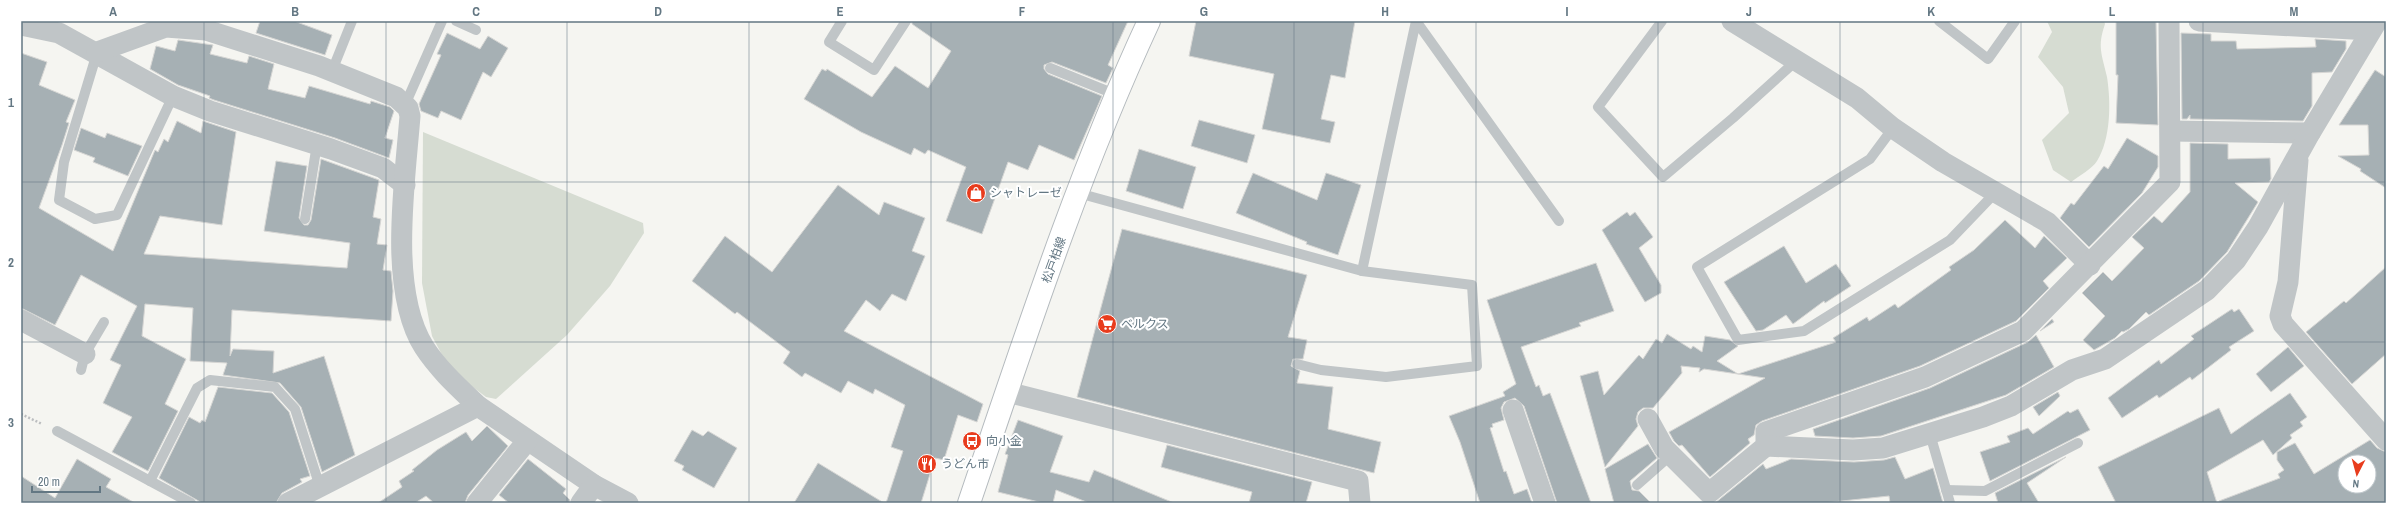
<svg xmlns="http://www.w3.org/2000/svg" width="2407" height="524" font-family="'Archivo Narrow','Noto Sans JP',sans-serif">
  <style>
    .green { fill: #d6dcd2 }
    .building { fill: #a6b0b4; stroke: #d6d6d4; fill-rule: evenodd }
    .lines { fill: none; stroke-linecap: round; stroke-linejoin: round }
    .secondary-casing { stroke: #b4babe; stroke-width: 24 }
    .path { stroke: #bcbec0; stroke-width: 2.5; stroke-dasharray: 2 2; stroke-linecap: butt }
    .lane { stroke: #c0c5c7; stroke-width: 10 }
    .street { stroke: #c0c5c7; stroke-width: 21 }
    .secondary { stroke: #fff; stroke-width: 22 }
    .grid { fill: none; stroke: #637783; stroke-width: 1; stroke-opacity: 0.55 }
    .labels { text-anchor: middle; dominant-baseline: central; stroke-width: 4; stroke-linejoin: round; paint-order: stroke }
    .poi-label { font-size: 12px; fill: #637783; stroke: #fff; text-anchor: start }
    .street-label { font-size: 12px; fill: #637783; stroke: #fff }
    .neatline { fill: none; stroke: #637783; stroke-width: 1.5 }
    .grid-label { font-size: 13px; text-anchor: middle; font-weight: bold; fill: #637783 }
  </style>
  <rect width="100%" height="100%" fill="#f5f5f1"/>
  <g class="green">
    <path d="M 2047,21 L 2104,21 L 2105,24 C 2097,47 2102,54 2107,77 C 2111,102 2111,139 2097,161 C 2092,169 2079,176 2071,182 L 2053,170 L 2042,140 L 2069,113 L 2063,87 L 2038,57 L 2052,32 Z"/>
    <polygon points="423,132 643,223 644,233 610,286 567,335 496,399 486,397 450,370 432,336 422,283"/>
  </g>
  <g class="building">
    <polygon points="260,21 294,21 332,35 325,55 256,33"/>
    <polygon points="912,21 1128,21 1108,65 1113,68 1106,83 1052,62 1044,65 1044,69 1048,74 1102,96 1074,160 1039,145 1028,170 1008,162 982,234 946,221 966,167 928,150 925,154 914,148 911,155 861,132 804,99 822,69 826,71 827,69 872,97 895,66 928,88 951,51 912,24"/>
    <polygon points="1196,21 1355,21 1345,78 1331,75 1321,119 1335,122 1330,143 1262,129 1274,74 1189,56"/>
    <polygon points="2116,21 2156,21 2158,125 2116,123 2118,75 2116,75"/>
    <polygon points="447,33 480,49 488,36 508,48 491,77 483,72 461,120 441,111 438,118 421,111 419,104 441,55 437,54"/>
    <polygon points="2181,33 2211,34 2211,41 2236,41 2237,49 2316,47 2315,39 2346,41 2346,49 2332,72 2312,73 2312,106 2303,121 2190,119 2190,115 2187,119 2182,119"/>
    <polygon points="178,40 213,45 210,54 247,63 249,56 274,64 268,89 305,98 309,86 370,104 371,101 390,107 394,111 385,138 393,140 389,158 335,138 214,100 209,98 210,96 178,85 150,69 156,46 175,51"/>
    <polygon points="21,53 47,62 39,85 75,100 66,122 69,123 62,145 39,208 113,251 155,150 158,152 164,139 168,142 177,121 201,133 203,121 236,132 222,225 160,216 144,254 347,268 350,243 264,231 276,161 307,166 299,218 304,225 308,225 311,220 321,159 379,180 373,217 381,219 377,244 387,245 383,270 391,271 393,291 391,321 232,310 230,356 233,349 274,351 273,373 324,356 355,455 322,472 301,407 280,383 223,375 227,363 190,361 193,308 145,304 142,336 186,359 165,404 178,411 148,471 112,452 132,417 103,403 121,365 110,360 137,306 81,275 55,325 21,308"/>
    <polygon points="2375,70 2386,77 2386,188 2360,171 2361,169 2338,156 2369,155 2368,125 2339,125"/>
    <polygon points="1199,120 1255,135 1247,163 1191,146"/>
    <polygon points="81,128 105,138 107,133 142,146 128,176 93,162 95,158 74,150"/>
    <polygon points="2127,138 2158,156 2158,167 2142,193 2089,247 2060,218 2071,203 2074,205 2104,166 2108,169"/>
    <polygon points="2190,143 2228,144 2228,159 2270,158 2271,179 2269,182 2235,183 2258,202 2227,252 2199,281 2149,315 2146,312 2129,329 2123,332 2122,331 2115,338 2094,350 2083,340 2105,316 2082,293 2103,272 2112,281 2144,248 2132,237 2154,216 2162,223 2190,192"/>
    <polygon points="1139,149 1196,167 1183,209 1126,191"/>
    <polygon points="1253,173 1317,200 1326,173 1361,185 1338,255 1306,244 1307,242 1236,213"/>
    <polygon points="838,185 879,215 884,202 925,218 912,251 925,256 906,301 892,294 880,311 866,300 844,331 983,404 977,422 958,415 944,460 935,458 921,503 886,503 903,451 891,447 905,405 875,389 873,394 848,381 841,393 805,373 802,377 783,363 790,352 737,312 735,314 692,281 725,236 772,272"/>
    <polygon points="1627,212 1630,216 1635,212 1653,237 1639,248 1661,285 1661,293 1645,302 1602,230"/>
    <polygon points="2005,220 2035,248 2044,236 2067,258 2043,281 2049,288 2016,321 1920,366 1762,421 1756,425 1754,435 1748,439 1750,443 1710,477 1682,445 1679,446 1674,441 1669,432 1765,378 1704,369 1699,372 1700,368 1681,366 1682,373 1653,408 1643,408 1638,412 1636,419 1638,426 1605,467 1580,376 1598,371 1604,395 1639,355 1643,359 1656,339 1662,343 1667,334 1691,349 1693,346 1702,352 1705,336 1730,340 1738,346 1717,361 1738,374 1836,342 1833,338 1867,317 1869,321 1895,304 1898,308 1951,270 1949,267 1974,250"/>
    <polygon points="1122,229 1307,275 1288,337 1307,340 1303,359 1293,359 1291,366 1300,371 1297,383 1333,387 1328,429 1381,442 1374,473 1077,397"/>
    <polygon points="1784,246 1806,283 1836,264 1851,286 1825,303 1824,301 1793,324 1786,315 1763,330 1756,331 1724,282"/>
    <polygon points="1596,263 1614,311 1579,323 1581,326 1521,347 1536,387 1539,385 1543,396 1550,393 1591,503 1557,503 1524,406 1515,398 1504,402 1501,408 1504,420 1492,424 1493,427 1490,428 1504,472 1506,471 1514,494 1527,489 1532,503 1480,503 1460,442 1449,416 1505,396 1503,392 1516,384 1487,300"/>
    <polygon points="2386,267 2386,354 2352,384 2306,332 2344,301 2346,303"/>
    <polygon points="2232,309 2234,312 2239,309 2254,331 2229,347 2231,350 2192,380 2190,377 2159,398 2157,395 2122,418 2108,398 2159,360 2161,364 2194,339 2191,336"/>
    <polygon points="2052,319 2054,322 2040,331"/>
    <polygon points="2036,335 2054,367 2006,395 1881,436 1853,438 1815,436 1813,429 1930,388 2028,342"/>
    <polygon points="2288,347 2304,366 2271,392 2256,374"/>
    <polygon points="218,387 272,393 289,412 310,476 300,479 302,482 282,493 276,503 202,503 159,478 189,417 200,423 202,420 205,422"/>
    <polygon points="2058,392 2060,396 2039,416 2033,407"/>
    <polygon points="2290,393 2307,417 2300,422 2303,426 2290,435 2292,438 2273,455 2263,440 2207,472 2217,503 2116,503 2098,467 2219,408 2231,434"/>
    <polygon points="2078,409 2090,430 1990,481 1980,452 2010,442 2007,436 2028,428 2033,434 2068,411 2070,413"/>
    <polygon points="1018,420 1063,436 1050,472 1089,482 1094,470 1174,503 1089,503 1056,490 1053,503 1043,503 998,492 1008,455 1005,454"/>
    <polygon points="487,426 508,446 468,495 465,503 434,503 426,496 415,503 378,503 402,487 399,481 414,471 412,470 437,450 466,432 472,441"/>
    <polygon points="692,430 703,436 708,431 737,448 714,488 682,470 684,466 674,461"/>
    <path d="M 2370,440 L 2377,448 L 2386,452 L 2386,503 L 2219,503 L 2219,501 L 2280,478 L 2278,474 L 2284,470 L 2277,460 L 2277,452 L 2295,443 L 2314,474 ZM 2345,462 L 2369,462 L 2369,486 L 2345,486 Z"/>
    <polygon points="1648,444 1657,458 1630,481 1632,490 1639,491 1651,503 1614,503 1605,469"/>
    <polygon points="1167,445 1312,482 1306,503 1249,503 1252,492 1161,467"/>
    <polygon points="1895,457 1905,479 1933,468 1943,503 1890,503 1889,496 1823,503 1715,503 1763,464 1766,469 1791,459 1854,462 1884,460"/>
    <polygon points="2066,457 2027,483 2039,503 1998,503 1995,493"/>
    <polygon points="77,459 111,479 106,487 135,503 21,503 21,476 55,498"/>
    <polygon points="528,459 566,489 563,493 570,500 569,503 509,503 499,495"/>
    <polygon points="818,463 884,503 794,503"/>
  </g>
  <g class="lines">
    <defs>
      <path id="secondary" d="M 969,503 C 1024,341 1077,176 1149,21"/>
    </defs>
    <use href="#secondary" class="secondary-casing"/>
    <polyline class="path" points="21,414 42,424"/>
    <g class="lane">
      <polyline points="456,21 476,30"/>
      <polyline points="842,21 829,42 874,70 906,21"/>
      <polyline points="1662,21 1598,107 1663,177 1733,118 1797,60"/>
      <polyline points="1939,21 1988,59 2015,21"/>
      <polyline points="97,53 64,162 59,200 95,219 117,215 173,96"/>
      <polyline points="1050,68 1117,95"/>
      <polyline points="332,71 352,21"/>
      <polyline points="405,105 442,21"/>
      <polyline points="1893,128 1870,159 1697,267 1738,340 1804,331 1950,240 1995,193"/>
      <polyline points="1078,193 1362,271 1472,285 1477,366 1386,377 1321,370 1297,364"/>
      <polyline points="305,219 317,144"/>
      <polyline points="1362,271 1416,21 1559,221"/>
      <polyline points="81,370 85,354 104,322"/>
      <polyline points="57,431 191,503"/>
      <polyline points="1930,434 1950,503"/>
      <polyline points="150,481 197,388 210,380 275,387 295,409 320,487"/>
      <polyline points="1637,485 1671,455"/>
      <polyline points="1946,490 1985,491 2078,443"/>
    </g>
    <g class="street">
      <polyline points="1732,21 1857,98 1893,128 1943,162 2047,222 2090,265"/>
      <polyline points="2199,21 2371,30"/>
      <polyline points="21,25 59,33 173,96 210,111 331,149 383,168 405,185"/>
      <path d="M 97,52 L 166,27 L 206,30 L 319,66 L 396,97 L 408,108 L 410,116 C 405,182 388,290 424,347 C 439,370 458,387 478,406"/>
      <polyline points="2171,131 2310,133"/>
      <polyline points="2298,160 2288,282 2280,316 2283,324 2386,440"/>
      <polyline points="21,320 85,354"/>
      <polyline points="1007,392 1358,481 1360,503"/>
      <polyline points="1513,410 1545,503"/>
      <polyline points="1648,419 1664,448 1709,493 1766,446 1766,432 1925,377 2023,331 2170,182 2169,21"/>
      <polyline points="1766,446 1853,450 1883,448 1983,417 2011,406 2072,370 2105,359 2207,290 2236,260 2258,227 2310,133 2377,21"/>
      <polyline points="288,503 478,406 594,485 628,503"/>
      <polyline points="477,503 527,441"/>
      <polyline points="581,503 594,485"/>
    </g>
    <use href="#secondary" class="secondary"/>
  </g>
  <path class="grid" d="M 204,21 L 204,503M 386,21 L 386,503M 567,21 L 567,503M 749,21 L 749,503M 931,21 L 931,503M 1113,21 L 1113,503M 1294,21 L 1294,503M 1476,21 L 1476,503M 1658,21 L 1658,503M 1840,21 L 1840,503M 2021,21 L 2021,503M 2203,21 L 2203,503M 21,182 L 2386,182M 21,342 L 2386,342"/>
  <defs>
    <symbol id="shop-disc" viewBox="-11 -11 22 22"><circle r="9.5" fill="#e83c1d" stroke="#fff"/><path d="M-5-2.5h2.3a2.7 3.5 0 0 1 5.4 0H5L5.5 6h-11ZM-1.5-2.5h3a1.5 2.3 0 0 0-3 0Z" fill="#fff"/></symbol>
    <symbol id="supermarket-disc" viewBox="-11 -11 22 22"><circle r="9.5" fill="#e83c1d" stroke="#fff"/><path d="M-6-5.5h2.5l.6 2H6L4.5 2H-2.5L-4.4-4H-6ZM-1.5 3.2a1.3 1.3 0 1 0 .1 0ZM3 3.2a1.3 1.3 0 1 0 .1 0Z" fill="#fff"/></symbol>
    <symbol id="bus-disc" viewBox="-11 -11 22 22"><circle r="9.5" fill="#e83c1d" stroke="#fff"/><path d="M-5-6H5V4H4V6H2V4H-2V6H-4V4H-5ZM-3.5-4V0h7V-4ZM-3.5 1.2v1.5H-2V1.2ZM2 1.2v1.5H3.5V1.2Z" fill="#fff"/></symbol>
    <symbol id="restaurant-disc" viewBox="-11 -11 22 22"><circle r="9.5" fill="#e83c1d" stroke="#fff"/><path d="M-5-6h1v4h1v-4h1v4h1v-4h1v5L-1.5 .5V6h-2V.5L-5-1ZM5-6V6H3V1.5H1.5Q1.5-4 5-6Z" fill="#fff"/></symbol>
  </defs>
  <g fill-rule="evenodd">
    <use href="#shop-disc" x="965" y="182" width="22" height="22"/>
    <use href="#supermarket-disc" x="1096" y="313" width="22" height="22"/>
    <use href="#bus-disc" x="961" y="430" width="22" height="22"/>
    <use href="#restaurant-disc" x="916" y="453" width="22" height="22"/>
  </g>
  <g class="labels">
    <g class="poi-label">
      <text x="990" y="193">シャトレーゼ</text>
      <text x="1121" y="324">ベルクス</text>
      <text x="986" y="441">向小金</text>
      <text x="941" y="464">うどん市</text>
    </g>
    <g class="street-label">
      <text transform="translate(1054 260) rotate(-70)">松戸柏線</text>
    </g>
  </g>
  <rect width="2407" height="524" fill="none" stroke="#ffffff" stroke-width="44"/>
  <g transform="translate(2357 474) rotate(186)"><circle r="19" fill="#ffffff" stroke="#c1c9cd"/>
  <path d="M0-3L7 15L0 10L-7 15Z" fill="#e83c1d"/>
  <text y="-6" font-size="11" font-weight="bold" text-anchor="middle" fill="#637783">N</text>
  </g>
  <path d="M32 486v6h68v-6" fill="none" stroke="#637783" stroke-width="2"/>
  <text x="38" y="486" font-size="12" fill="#637783" stroke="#ffffff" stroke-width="3" paint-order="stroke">20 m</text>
  <rect x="22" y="22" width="2363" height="480" class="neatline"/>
  <g class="grid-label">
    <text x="113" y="16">A</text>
    <text x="295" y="16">B</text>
    <text x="476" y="16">C</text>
    <text x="658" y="16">D</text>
    <text x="840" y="16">E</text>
    <text x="1022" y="16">F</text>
    <text x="1204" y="16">G</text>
    <text x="1385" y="16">H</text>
    <text x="1567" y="16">I</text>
    <text x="1749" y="16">J</text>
    <text x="1931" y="16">K</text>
    <text x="2112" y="16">L</text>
    <text x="2294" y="16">M</text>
    <text x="11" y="107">1</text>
    <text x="11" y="267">2</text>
    <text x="11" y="427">3</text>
  </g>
</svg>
